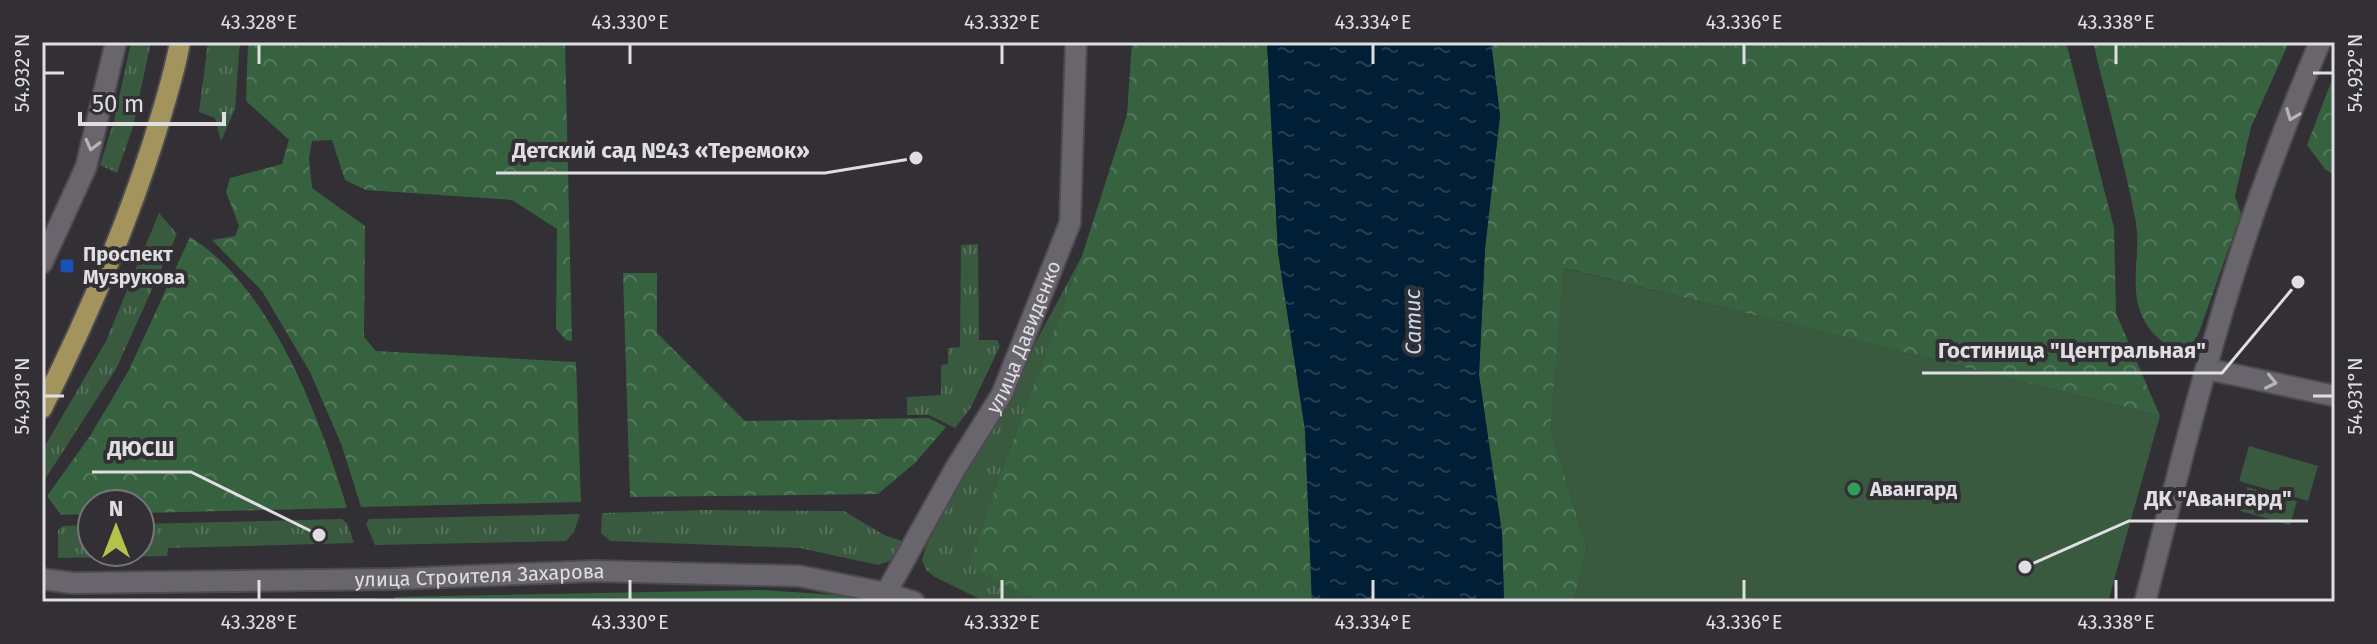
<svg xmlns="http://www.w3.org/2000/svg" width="2377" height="644" font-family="'Fira Sans',sans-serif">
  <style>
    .grass { fill: url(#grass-tufts) }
    .forest { fill: url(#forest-crowns) }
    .pitch { fill: #3a5a40 }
    .water { fill: url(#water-ripples) }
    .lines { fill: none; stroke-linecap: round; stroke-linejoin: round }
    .minor-casing { stroke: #4d4b4f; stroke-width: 24 }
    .major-casing { stroke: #4d4b4f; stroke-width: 24 }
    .minor { stroke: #68666c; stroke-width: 20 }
    .major { stroke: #a3945e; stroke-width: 20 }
    .oneway { stroke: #b6b4b9 }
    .ticks { fill: none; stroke: #e0dee2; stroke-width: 3 }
    .transit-dot { fill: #1a4fb4; stroke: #322f35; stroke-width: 3 }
    .leisure-dot { fill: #2e9e5b; stroke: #322f35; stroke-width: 3 }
    .labels { text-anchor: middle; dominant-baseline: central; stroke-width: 8; stroke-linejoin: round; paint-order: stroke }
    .poi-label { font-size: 20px; font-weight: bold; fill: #e0dee2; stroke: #322f35; text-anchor: start }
    .street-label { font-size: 20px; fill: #e0dee2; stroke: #322f35 }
    .water-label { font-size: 22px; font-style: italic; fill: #c3dcf3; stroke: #322f35 }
    .leader { fill: none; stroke: #e0dee2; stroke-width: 3 }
    .callout-dot { fill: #e0dee2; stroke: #322f35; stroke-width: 3 }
    .callout-label { font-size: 22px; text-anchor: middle; font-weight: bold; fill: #e0dee2; stroke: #322f35; stroke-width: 8; stroke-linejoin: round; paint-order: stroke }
    .neatline { fill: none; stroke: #e0dee2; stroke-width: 3 }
    .ticks-label { font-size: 20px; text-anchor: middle; fill: #e0dee2 }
  </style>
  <defs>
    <pattern id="grass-tufts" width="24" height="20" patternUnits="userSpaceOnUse" patternTransform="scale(2)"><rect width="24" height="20" fill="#3a5a40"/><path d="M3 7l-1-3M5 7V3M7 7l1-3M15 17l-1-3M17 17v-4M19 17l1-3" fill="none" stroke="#56715b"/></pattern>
    <pattern id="forest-crowns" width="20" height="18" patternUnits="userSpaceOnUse" patternTransform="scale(2)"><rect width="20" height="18" fill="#376240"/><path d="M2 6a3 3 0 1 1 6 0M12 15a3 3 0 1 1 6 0" fill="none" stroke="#54785b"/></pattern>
    <pattern id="water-ripples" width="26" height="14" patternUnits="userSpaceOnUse" patternTransform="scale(2)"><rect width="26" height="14" fill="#001e36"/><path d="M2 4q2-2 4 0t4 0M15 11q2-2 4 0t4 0" fill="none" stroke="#253e53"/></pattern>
  </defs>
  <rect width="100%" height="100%" fill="#322f35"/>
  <g class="grass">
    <polygon points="131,42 151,42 133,127 117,173 100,165 114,121"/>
    <polygon points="208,42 240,42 235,109 221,141 215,118 199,112"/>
    <polygon points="159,213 177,234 116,369 42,484 42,451 106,341"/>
    <polygon points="978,244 979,340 997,340 1000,346 970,409 955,428 929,415 907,415 907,397 941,395 941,365 948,364 948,348 960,347 961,245"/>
    <polygon points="1082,256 992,496 970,565 1039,602 986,602 935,577 926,570 922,560 926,546"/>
    <polygon points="705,510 844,511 884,535 902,541 890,561 878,565 800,548 610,541 601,533 602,513"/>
    <polygon points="580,514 574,532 566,541 375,545 366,524 369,519"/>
    <polygon points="342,519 347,523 354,543 168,548 167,556 58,558 58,530 63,526 92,525 92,552 140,552 140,524"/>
    <polygon points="375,598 376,602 164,602"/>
  </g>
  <g class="forest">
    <polygon points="248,42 565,42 572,341 566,340 556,329 557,229 512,200 366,190 345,180 332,140 312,141 309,159 312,188 365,226 364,337 376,351 576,362 581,502 361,507 342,446 310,372 262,291 212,240 235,236 239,226 226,192 230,178 282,164 289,140 246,101"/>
    <polygon points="1132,42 1267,42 1278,252 1305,430 1312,602 1039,602 969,566 992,496 1082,256 1127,115"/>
    <polygon points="1491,42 2066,42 2114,228 2116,313 2160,416 1564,268 1551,428 1587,550 1574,602 1504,602 1502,533 1479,375 1485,249 1500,116"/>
    <path d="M 2093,42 L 2289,42 L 2251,127 L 2235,196 L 2241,214 L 2198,335 L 2189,348 C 2166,350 2152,336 2142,316 C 2129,288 2141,253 2136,223 C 2125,163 2107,102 2093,42 Z"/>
    <polygon points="2335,72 2335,176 2325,169 2307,145"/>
    <path d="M 190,237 C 272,287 321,421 347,508 L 140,513 L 140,504 L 92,504 L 92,514 L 61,515 L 47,496 L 90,436 L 129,370 Z"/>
    <polygon points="623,273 657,273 657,333 745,421 929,418 946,427 916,462 878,494 630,497"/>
    <polygon points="761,590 866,597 858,602 397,602 394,597"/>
  </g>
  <g class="pitch">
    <polygon points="1563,268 2160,416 2108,602 1574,602 1587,550 1551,428"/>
    <polygon points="2249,446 2318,466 2308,501 2239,481"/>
    <polygon points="2247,487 2297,501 2290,525 2240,511"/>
  </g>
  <polygon class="water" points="1267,42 1491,42 1500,116 1485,249 1479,375 1502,533 1504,602 1312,602 1305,430 1278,252"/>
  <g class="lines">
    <defs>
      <g id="minor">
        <polyline points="42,263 86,167 116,42"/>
        <polyline points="2207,369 2335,396"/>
        <path id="s1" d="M 42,579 L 73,583 L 395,579 L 594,571 L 799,576 L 886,593 L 914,602"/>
        <path id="s2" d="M 877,602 L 886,593 L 955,469 L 1002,394 L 1070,223 L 1076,42"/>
        <path d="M 2145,602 C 2179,470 2211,336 2256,207 C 2275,152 2297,96 2320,42"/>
      </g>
      <path id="major" d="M 42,408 C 86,321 123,235 153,142 C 163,109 174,76 180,42"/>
    </defs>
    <use href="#minor" class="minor-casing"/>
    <use href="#major" class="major-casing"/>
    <use href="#minor" class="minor"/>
    <use href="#major" class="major"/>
  </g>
  <defs><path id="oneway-chevron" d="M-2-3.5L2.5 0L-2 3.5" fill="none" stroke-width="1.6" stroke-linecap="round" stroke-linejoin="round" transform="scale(2)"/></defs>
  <g class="oneway">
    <use href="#oneway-chevron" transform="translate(2292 115) rotate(111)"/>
    <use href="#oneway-chevron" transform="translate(92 145) rotate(104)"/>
    <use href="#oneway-chevron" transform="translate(2271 382) rotate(12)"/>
  </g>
  <path class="ticks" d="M 259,44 L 259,64M 630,44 L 630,64M 1002,44 L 1002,64M 1373,44 L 1373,64M 1744,44 L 1744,64M 2116,44 L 2116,64M 44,73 L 64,73M 2313,73 L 2333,73M 44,396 L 64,396M 2313,396 L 2333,396M 259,580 L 259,600M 630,580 L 630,600M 1002,580 L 1002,600M 1373,580 L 1373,600M 1744,580 L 1744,600M 2116,580 L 2116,600"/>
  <rect class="transit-dot" x="59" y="258" width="16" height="16" rx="4"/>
  <circle class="leisure-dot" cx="1854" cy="489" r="8"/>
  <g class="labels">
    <g class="poi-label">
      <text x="83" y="254">Проспект<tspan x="83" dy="23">Музрукова</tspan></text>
      <text x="1870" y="489">Авангард</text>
    </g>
    <g class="street-label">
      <text stroke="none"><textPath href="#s2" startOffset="304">улица Давиденко</textPath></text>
      <text stroke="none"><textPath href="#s1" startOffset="438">улица Строителя Захарова</textPath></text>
    </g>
    <g class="water-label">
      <text transform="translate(1413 322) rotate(-91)">Сатис</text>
    </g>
  </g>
  <path class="leader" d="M916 158L825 173H496M2298 282L2222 373H1922M319 535L191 472H92M2025 567L2129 521H2308"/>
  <g class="callout-dot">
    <circle cx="916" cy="158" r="8"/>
    <circle cx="2298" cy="282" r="8"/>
    <circle cx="319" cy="535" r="8"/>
    <circle cx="2025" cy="567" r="8"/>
  </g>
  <g class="callout-label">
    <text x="661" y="158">Детский сад №43 «Теремок»</text>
    <text x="2072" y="358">Гостиница "Центральная"</text>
    <text x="141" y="456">ДЮСШ</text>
    <text x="2218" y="506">ДК "Авангард"</text>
  </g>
  <rect width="2377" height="644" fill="none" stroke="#322f35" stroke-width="88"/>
  <g transform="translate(116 528)"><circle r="38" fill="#322f35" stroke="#78757a" stroke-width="2"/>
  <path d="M0-6L14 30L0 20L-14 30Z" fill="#b3c24b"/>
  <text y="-12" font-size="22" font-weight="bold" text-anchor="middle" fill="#e0dee2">N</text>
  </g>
  <path d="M80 112v12h144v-12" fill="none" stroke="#e0dee2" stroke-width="4"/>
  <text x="92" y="112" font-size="24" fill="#e0dee2" stroke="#322f35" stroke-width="6" paint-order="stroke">50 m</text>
  <rect x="44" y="44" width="2289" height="556" class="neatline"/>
  <g class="ticks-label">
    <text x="259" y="29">43.328°E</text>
    <text x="630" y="29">43.330°E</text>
    <text x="1002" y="29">43.332°E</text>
    <text x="1373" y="29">43.334°E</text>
    <text x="1744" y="29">43.336°E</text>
    <text x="2116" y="29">43.338°E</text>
    <text transform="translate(22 73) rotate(-90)" y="7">54.932°N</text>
    <text transform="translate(2355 73) rotate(-90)" y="7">54.932°N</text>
    <text transform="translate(22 396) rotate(-90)" y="7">54.931°N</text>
    <text transform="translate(2355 396) rotate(-90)" y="7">54.931°N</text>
    <text x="259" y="629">43.328°E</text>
    <text x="630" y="629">43.330°E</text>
    <text x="1002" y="629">43.332°E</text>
    <text x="1373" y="629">43.334°E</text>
    <text x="1744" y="629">43.336°E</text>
    <text x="2116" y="629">43.338°E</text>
  </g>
</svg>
